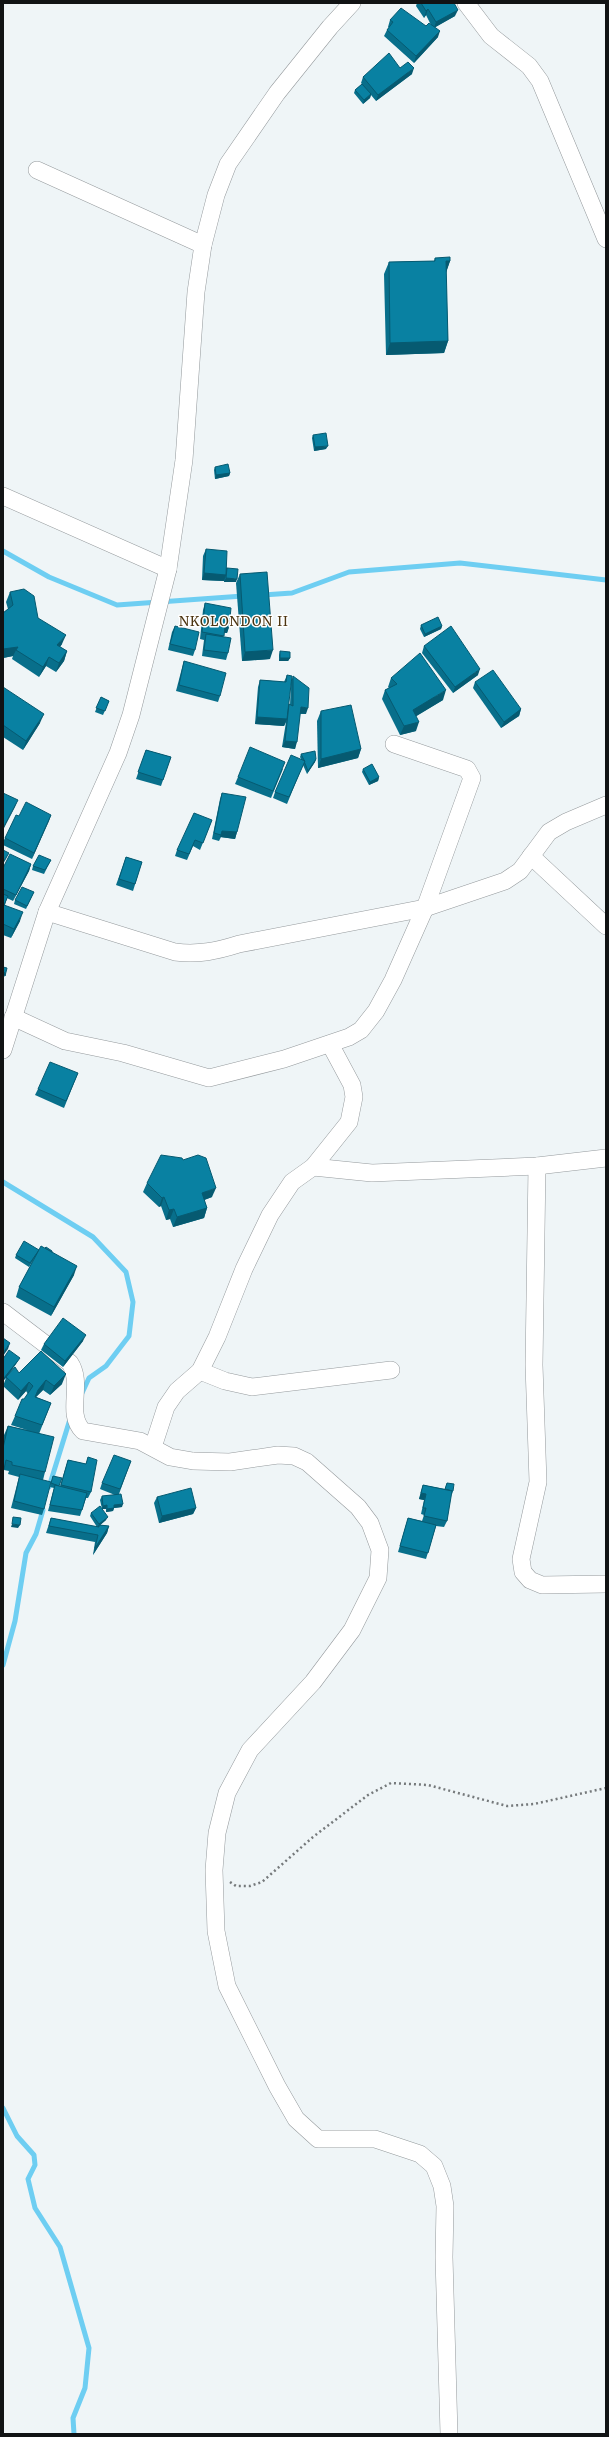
<svg xmlns="http://www.w3.org/2000/svg" width="609" height="2437" font-family="Merriweather,serif">
  <style>
    .lines { fill: none; stroke-linecap: round; stroke-linejoin: round }
    .stream { stroke: #6ecef2; stroke-width: 5 }
    .minor-casing { stroke: #959a9d; stroke-width: 18 }
    .path { stroke: #75797b; stroke-width: 2.5; stroke-dasharray: 2 3; stroke-linecap: butt }
    .minor { stroke: #fff; stroke-width: 17 }
    .wall { fill: #086f8b }
    .shaded-wall { fill: #065a71 }
    .building { fill: #0981a2; stroke: #065a71 }
    .labels { text-anchor: middle; dominant-baseline: central; stroke-width: 3; stroke-linejoin: round; paint-order: stroke }
    .quarter-label { font-size: 13px; letter-spacing: 1px; fill: #4c3511; stroke: #fff }
  </style>
  <rect width="100%" height="100%" fill="#eff5f7"/>
  <g class="lines">
    <g class="stream">
      <polyline points="3,551 49,577 117,605 243,596"/>
      <polyline points="263,595 292,593 349,572 460,563 606,580"/>
      <polyline points="3,1182 93,1237 126,1272 133,1302 129,1336 106,1366 89,1378 82,1393"/>
      <polyline points="49,1487 71,1416"/>
      <polyline points="3,1665 15,1621 26,1553 36,1534 43,1510"/>
      <polyline points="3,2108 17,2136 34,2155 35,2165 28,2179 35,2208 60,2247 89,2348 85,2388 73,2418 74,2434"/>
    </g>
    <defs>
      <g id="minor">
        <polyline points="466,3 491,36 529,66 540,81 606,239"/>
        <polyline points="37,170 203,245"/>
        <polyline points="3,496 168,569"/>
        <polyline points="531,856 606,926"/>
        <path d="M 47,912 L 175,952 C 198,955 217,951 239,944 L 425,908 L 505,881 L 520,871 L 549,832 L 566,822 L 606,805"/>
        <polyline points="13,1017 65,1041 123,1053 209,1078 284,1059 349,1037 361,1030 376,1011 393,980 425,908 472,778 467,769 394,744"/>
        <polyline points="3,1050 47,912 118,753 131,715 168,569 184,460 196,292 203,245 216,195 228,164 277,93 330,27 352,3"/>
        <polyline points="537,1166 534,1365 538,1482 521,1559 523,1572 530,1580 542,1585 606,1584"/>
        <polyline points="313,1167 372,1173 537,1166 606,1158"/>
        <path d="M 3,1312 L 70,1363 C 84,1384 65,1413 83,1431 L 140,1441 L 170,1457 L 193,1461 L 230,1462 L 278,1455 L 294,1456 L 307,1462 L 358,1507 L 370,1523 L 380,1550 L 378,1578 L 352,1630 L 313,1682 L 250,1750 L 227,1793 L 217,1833 L 214,1870 L 216,1931 L 227,1986 L 277,2086 L 296,2119 L 318,2139 L 375,2139 L 420,2154 L 434,2166 L 442,2186 L 445,2206 L 444,2257 L 449,2434"/>
        <polyline points="200,1371 225,1381 252,1387 391,1370"/>
        <polyline points="153,1447 166,1407 177,1391 200,1371 217,1337 244,1269 270,1215 292,1182 313,1167 349,1122 354,1097 352,1085 330,1044"/>
      </g>
    </defs>
    <use href="#minor" class="minor-casing"/>
    <polyline class="path" points="230,1882 236,1886 250,1886 262,1882 313,1837 368,1795 391,1783 428,1785 507,1806 534,1804 606,1788"/>
    <use href="#minor" class="minor"/>
  </g>
  <g class="wall">
    <polygon points="417,3 454,3 455,16 435,27 438,37 414,63 384,36 387,30 389,27 388,27 390,20 426,26 431,25 426,15 424,18 416,6"/>
    <polygon points="400,68 412,74 376,101 371,95 370,98 363,104 354,93 355,90 362,84 361,83 363,77"/>
    <polygon points="435,258 450,261 446,272 448,341 444,353 386,355 384,274 389,262 434,261"/>
    <polygon points="313,435 326,449 314,451 312,438"/>
    <polygon points="215,467 230,473 229,476 215,479 214,470"/>
    <polygon points="206,549 227,568 236,582 224,582 224,580 224,581 202,580 203,556"/>
    <polygon points="240,574 270,659 242,661 236,583"/>
    <polygon points="10,592 38,618 62,644 60,647 67,651 64,661 56,672 46,666 39,677 12,659 13,656 3,658 3,613 8,609 6,602"/>
    <polygon points="205,603 229,627 227,633 224,633 223,637 228,653 226,660 202,656 204,640 200,639 203,610"/>
    <polygon points="421,625 442,626 441,629 424,637 420,629"/>
    <polygon points="175,626 195,650 193,656 168,650 172,632"/>
    <polygon points="424,646 478,675 453,693 422,653"/>
    <polygon points="280,651 290,658 288,661 279,661 279,655"/>
    <polygon points="184,661 220,696 218,702 176,691 182,668"/>
    <polygon points="287,675 288,709 289,704 290,705 291,682 293,676 306,714 300,714 295,749 282,747 286,722 284,726 255,724 258,687 260,680 284,682"/>
    <polygon points="391,678 443,700 416,716 416,731 400,735 382,699 385,690 389,688 388,687"/>
    <polygon points="475,682 521,709 519,716 501,728 473,688"/>
    <polygon points="3,687 40,723 23,750 3,737"/>
    <polygon points="101,697 109,701 103,715 95,712"/>
    <polygon points="321,711 361,749 358,758 318,768 317,721"/>
    <polygon points="146,750 171,757 161,786 136,779"/>
    <polygon points="301,754 316,759 315,762 307,774 303,765 287,804 273,798 275,792 301,759 300,757"/>
    <polygon points="283,769 271,798 235,784 238,777"/>
    <polygon points="363,769 379,777 378,781 369,785 362,772"/>
    <polygon points="222,793 237,832 235,839 221,837 219,841 212,839 220,799"/>
    <polygon points="51,815 32,859 3,845 3,842 5,838 19,816"/>
    <polygon points="212,820 200,850 193,846 187,860 175,856 177,850"/>
    <polygon points="126,857 142,862 133,891 116,885"/>
    <polygon points="51,860 44,874 32,870 33,866"/>
    <polygon points="31,864 29,871 13,901 7,898 5,905 20,921 11,938 3,935 3,868"/>
    <polygon points="34,892 26,909 14,904 15,900"/>
    <polygon points="78,1073 64,1108 35,1095 38,1089"/>
    <polygon points="183,1160 212,1197 204,1200 207,1208 204,1218 173,1227 170,1219 166,1220 161,1206 159,1207 143,1192 147,1183"/>
    <polygon points="39,1250 52,1252 74,1275 51,1316 16,1297 19,1287 36,1256 29,1267 15,1258 16,1255"/>
    <polygon points="83,1341 63,1367 41,1350 44,1344"/>
    <polygon points="3,1359 18,1361 8,1376 19,1373 62,1384 50,1395 43,1390 36,1397 51,1403 39,1434 45,1472 43,1480 44,1509 42,1515 11,1508 19,1477 8,1474 9,1471 4,1470 3,1473 3,1442 4,1435 8,1426 27,1430 11,1425 15,1416 28,1394 26,1391 18,1400 3,1386 6,1378 3,1381"/>
    <polygon points="88,1457 91,1492 88,1498 86,1498 80,1516 48,1511 54,1488 50,1487 53,1476 59,1486 60,1486 68,1460 86,1464"/>
    <polygon points="131,1461 119,1494 122,1507 114,1508 113,1511 106,1512 106,1509 102,1509 106,1520 100,1525 109,1526 107,1533 93,1555 95,1542 46,1533 51,1518 97,1527 90,1516 91,1513 102,1509 100,1500 102,1496 115,1495 100,1489 102,1483"/>
    <polygon points="447,1483 453,1491 452,1494 451,1494 447,1521 444,1527 436,1526 426,1559 398,1552 408,1518 422,1521 424,1515 421,1514 424,1500 419,1499 421,1491 423,1485 445,1489"/>
    <polygon points="157,1497 196,1508 193,1514 159,1523 154,1503"/>
  </g>
  <g class="shaded-wall">
    <polygon points="428,9 426,15 424,18 426,11"/>
    <polygon points="458,10 455,16 434,28 436,22"/>
    <polygon points="440,31 438,37 414,63 416,56"/>
    <polygon points="414,68 412,74 376,101 378,95"/>
    <polygon points="371,94 370,98 363,104 364,100"/>
    <polygon points="446,261 450,261 446,273"/>
    <polygon points="448,341 444,353 386,355 390,343"/>
    <polygon points="328,446 326,449 314,451 315,447"/>
    <polygon points="230,473 229,476 215,479 216,475"/>
    <polygon points="204,573 226,575 224,581 202,580"/>
    <polygon points="226,578 237,579 236,582 224,582"/>
    <polygon points="225,626 229,627 227,633 223,632"/>
    <polygon points="442,626 441,629 424,637 425,634"/>
    <polygon points="66,635 62,644 54,655 57,645"/>
    <polygon points="18,647 16,650 13,656 3,658 3,649"/>
    <polygon points="273,650 270,659 242,661 245,652"/>
    <polygon points="67,651 64,661 56,672 59,663"/>
    <polygon points="49,657 46,666 39,677 43,667"/>
    <polygon points="280,658 290,658 288,661 279,661"/>
    <polygon points="480,669 478,675 453,693 455,687"/>
    <polygon points="446,690 443,700 410,720 413,710"/>
    <polygon points="301,707 308,708 306,714 299,713"/>
    <polygon points="521,709 519,716 501,728 504,722"/>
    <polygon points="44,714 40,723 23,750 26,741"/>
    <polygon points="257,717 287,719 284,726 255,724"/>
    <polygon points="419,722 416,731 400,735 404,726"/>
    <polygon points="285,741 297,742 295,749 282,747"/>
    <polygon points="361,749 358,758 318,768 321,759"/>
    <polygon points="316,759 315,762 307,774 308,771"/>
    <polygon points="379,777 378,781 369,785 370,782"/>
    <polygon points="18,800 15,807 3,830 3,828"/>
    <polygon points="51,815 49,821 32,859 34,853"/>
    <polygon points="222,831 237,832 235,839 220,837"/>
    <polygon points="9,853 6,859 3,864 3,862"/>
    <polygon points="31,864 29,871 13,901 16,895"/>
    <polygon points="23,912 20,921 11,938 14,929"/>
    <polygon points="216,1188 212,1197 199,1202 202,1193"/>
    <polygon points="164,1197 161,1206 159,1207 162,1198"/>
    <polygon points="207,1208 204,1218 173,1227 177,1217"/>
    <polygon points="174,1209 170,1219 166,1220 169,1210"/>
    <polygon points="77,1266 74,1275 51,1316 54,1307"/>
    <polygon points="86,1335 83,1341 63,1367 65,1361"/>
    <polygon points="10,1343 8,1349 3,1356 3,1353"/>
    <polygon points="20,1358 18,1361 3,1381 4,1378"/>
    <polygon points="66,1374 62,1384 50,1395 54,1386"/>
    <polygon points="46,1380 43,1390 34,1399 38,1390"/>
    <polygon points="29,1382 26,1391 18,1400 21,1391"/>
    <polygon points="421,1493 426,1494 424,1500 419,1499"/>
    <polygon points="123,1504 122,1507 114,1508 113,1511 106,1512 107,1509 114,1505"/>
    <polygon points="107,1505 106,1509 102,1509 103,1506"/>
    <polygon points="196,1508 193,1514 159,1523 162,1516"/>
    <polygon points="108,1517 106,1520 98,1527 99,1524"/>
    <polygon points="12,1524 20,1525 18,1528 11,1527"/>
    <polygon points="109,1526 107,1533 93,1555 95,1548"/>
  </g>
  <g class="building">
    <polygon points="421,3 454,3 458,10 436,22 428,9 426,11"/>
    <polygon points="401,8 426,26 429,23 440,31 416,56 387,30 393,22 390,20"/>
    <polygon points="389,53 400,68 408,62 414,68 378,95 363,77"/>
    <polygon points="362,84 371,94 364,100 355,90"/>
    <polygon points="450,257 450,261 446,261 448,341 390,343 389,262 435,261 435,258"/>
    <polygon points="326,433 328,446 315,447 313,435"/>
    <polygon points="228,464 230,473 216,475 215,467"/>
    <polygon points="206,549 227,551 226,575 204,573"/>
    <polygon points="227,568 238,569 237,579 226,578"/>
    <polygon points="267,572 273,650 245,652 240,574"/>
    <polygon points="24,589 34,596 38,618 66,635 57,645 67,651 59,663 49,657 43,667 16,650 18,647 3,649 3,613 13,605 10,592"/>
    <polygon points="205,603 231,608 229,627 225,626 224,636 202,632"/>
    <polygon points="438,617 442,626 425,634 421,625"/>
    <polygon points="175,626 199,632 195,650 170,644"/>
    <polygon points="451,626 480,669 455,687 424,646"/>
    <polygon points="206,634 231,638 228,653 204,650"/>
    <polygon points="280,651 290,652 290,658 280,658"/>
    <polygon points="420,653 446,690 413,710 419,722 404,726 385,690 397,684 391,678"/>
    <polygon points="184,661 226,673 220,696 179,685"/>
    <polygon points="493,670 521,709 504,722 475,682"/>
    <polygon points="287,675 292,676 287,719 257,717 260,680 286,682"/>
    <polygon points="293,676 309,688 308,708 301,707 297,742 285,741 289,704 293,706"/>
    <polygon points="3,687 44,714 26,741 3,725"/>
    <polygon points="101,697 109,701 105,711 96,708"/>
    <polygon points="351,705 361,749 321,759 321,711"/>
    <polygon points="250,747 285,762 273,791 238,777"/>
    <polygon points="146,750 171,757 163,780 138,772"/>
    <polygon points="315,751 316,759 308,771 304,761 305,761 304,760 301,754"/>
    <polygon points="291,755 305,761 289,797 275,792"/>
    <polygon points="372,764 379,777 370,782 363,769"/>
    <polygon points="3,793 18,800 3,828"/>
    <polygon points="222,793 246,797 237,832 222,831 221,835 214,833"/>
    <polygon points="26,802 51,815 34,853 5,838 16,815 19,816"/>
    <polygon points="194,813 212,820 203,843 195,840 189,854 177,850"/>
    <polygon points="3,850 9,853 3,862"/>
    <polygon points="10,854 31,864 16,895 3,889 3,868"/>
    <polygon points="39,855 51,860 45,870 33,866"/>
    <polygon points="126,857 142,862 135,884 119,879"/>
    <polygon points="22,887 34,892 27,906 15,900"/>
    <polygon points="3,894 8,896 4,905 23,912 14,929 3,924"/>
    <polygon points="3,967 7,968 5,976 5,973 3,973"/>
    <polygon points="3,973 5,973 3,979"/>
    <polygon points="50,1062 78,1073 66,1101 38,1089"/>
    <polygon points="161,1155 182,1158 183,1160 198,1155 206,1158 216,1188 202,1193 207,1208 177,1217 174,1209 169,1210 164,1197 162,1198 147,1183"/>
    <polygon points="24,1241 39,1250 30,1263 16,1255"/>
    <polygon points="41,1246 77,1266 54,1307 19,1287"/>
    <polygon points="46,1247 52,1251 52,1252 45,1248"/>
    <polygon points="63,1318 86,1335 65,1361 44,1344"/>
    <polygon points="3,1338 10,1343 3,1353"/>
    <polygon points="9,1350 20,1358 4,1378 3,1377 3,1359"/>
    <polygon points="41,1351 66,1374 54,1386 46,1380 38,1390 35,1397 51,1403 42,1425 15,1416 22,1399 24,1399 33,1386 29,1382 21,1391 6,1377 15,1367 19,1373"/>
    <polygon points="8,1426 54,1437 45,1472 12,1465 12,1462 6,1460 4,1469 3,1469 3,1448"/>
    <polygon points="114,1455 131,1461 120,1489 102,1483"/>
    <polygon points="88,1457 97,1460 91,1492 61,1485 68,1460 86,1464"/>
    <polygon points="20,1474 51,1482 44,1509 14,1501"/>
    <polygon points="53,1476 62,1478 59,1486 51,1483"/>
    <polygon points="447,1483 454,1484 453,1491 445,1489"/>
    <polygon points="55,1485 87,1493 82,1510 50,1505"/>
    <polygon points="423,1485 452,1491 447,1521 424,1516 426,1508 423,1508 426,1494 421,1493"/>
    <polygon points="191,1488 196,1508 162,1516 157,1497"/>
    <polygon points="121,1494 123,1504 114,1505 114,1508 107,1509 107,1505 103,1506 102,1496"/>
    <polygon points="100,1506 108,1517 99,1524 91,1513"/>
    <polygon points="13,1517 21,1518 20,1525 12,1524"/>
    <polygon points="51,1518 99,1527 99,1525 109,1526 95,1548 98,1535 49,1526"/>
    <polygon points="408,1518 436,1525 428,1553 400,1546"/>
  </g>
  <g class="labels">
    <g class="quarter-label">
      <text x="234" y="621">NKOLONDON II</text>
    </g>
  </g>
  <rect width="609" height="2437" fill="none" stroke="#111314" stroke-width="8"/>
</svg>
